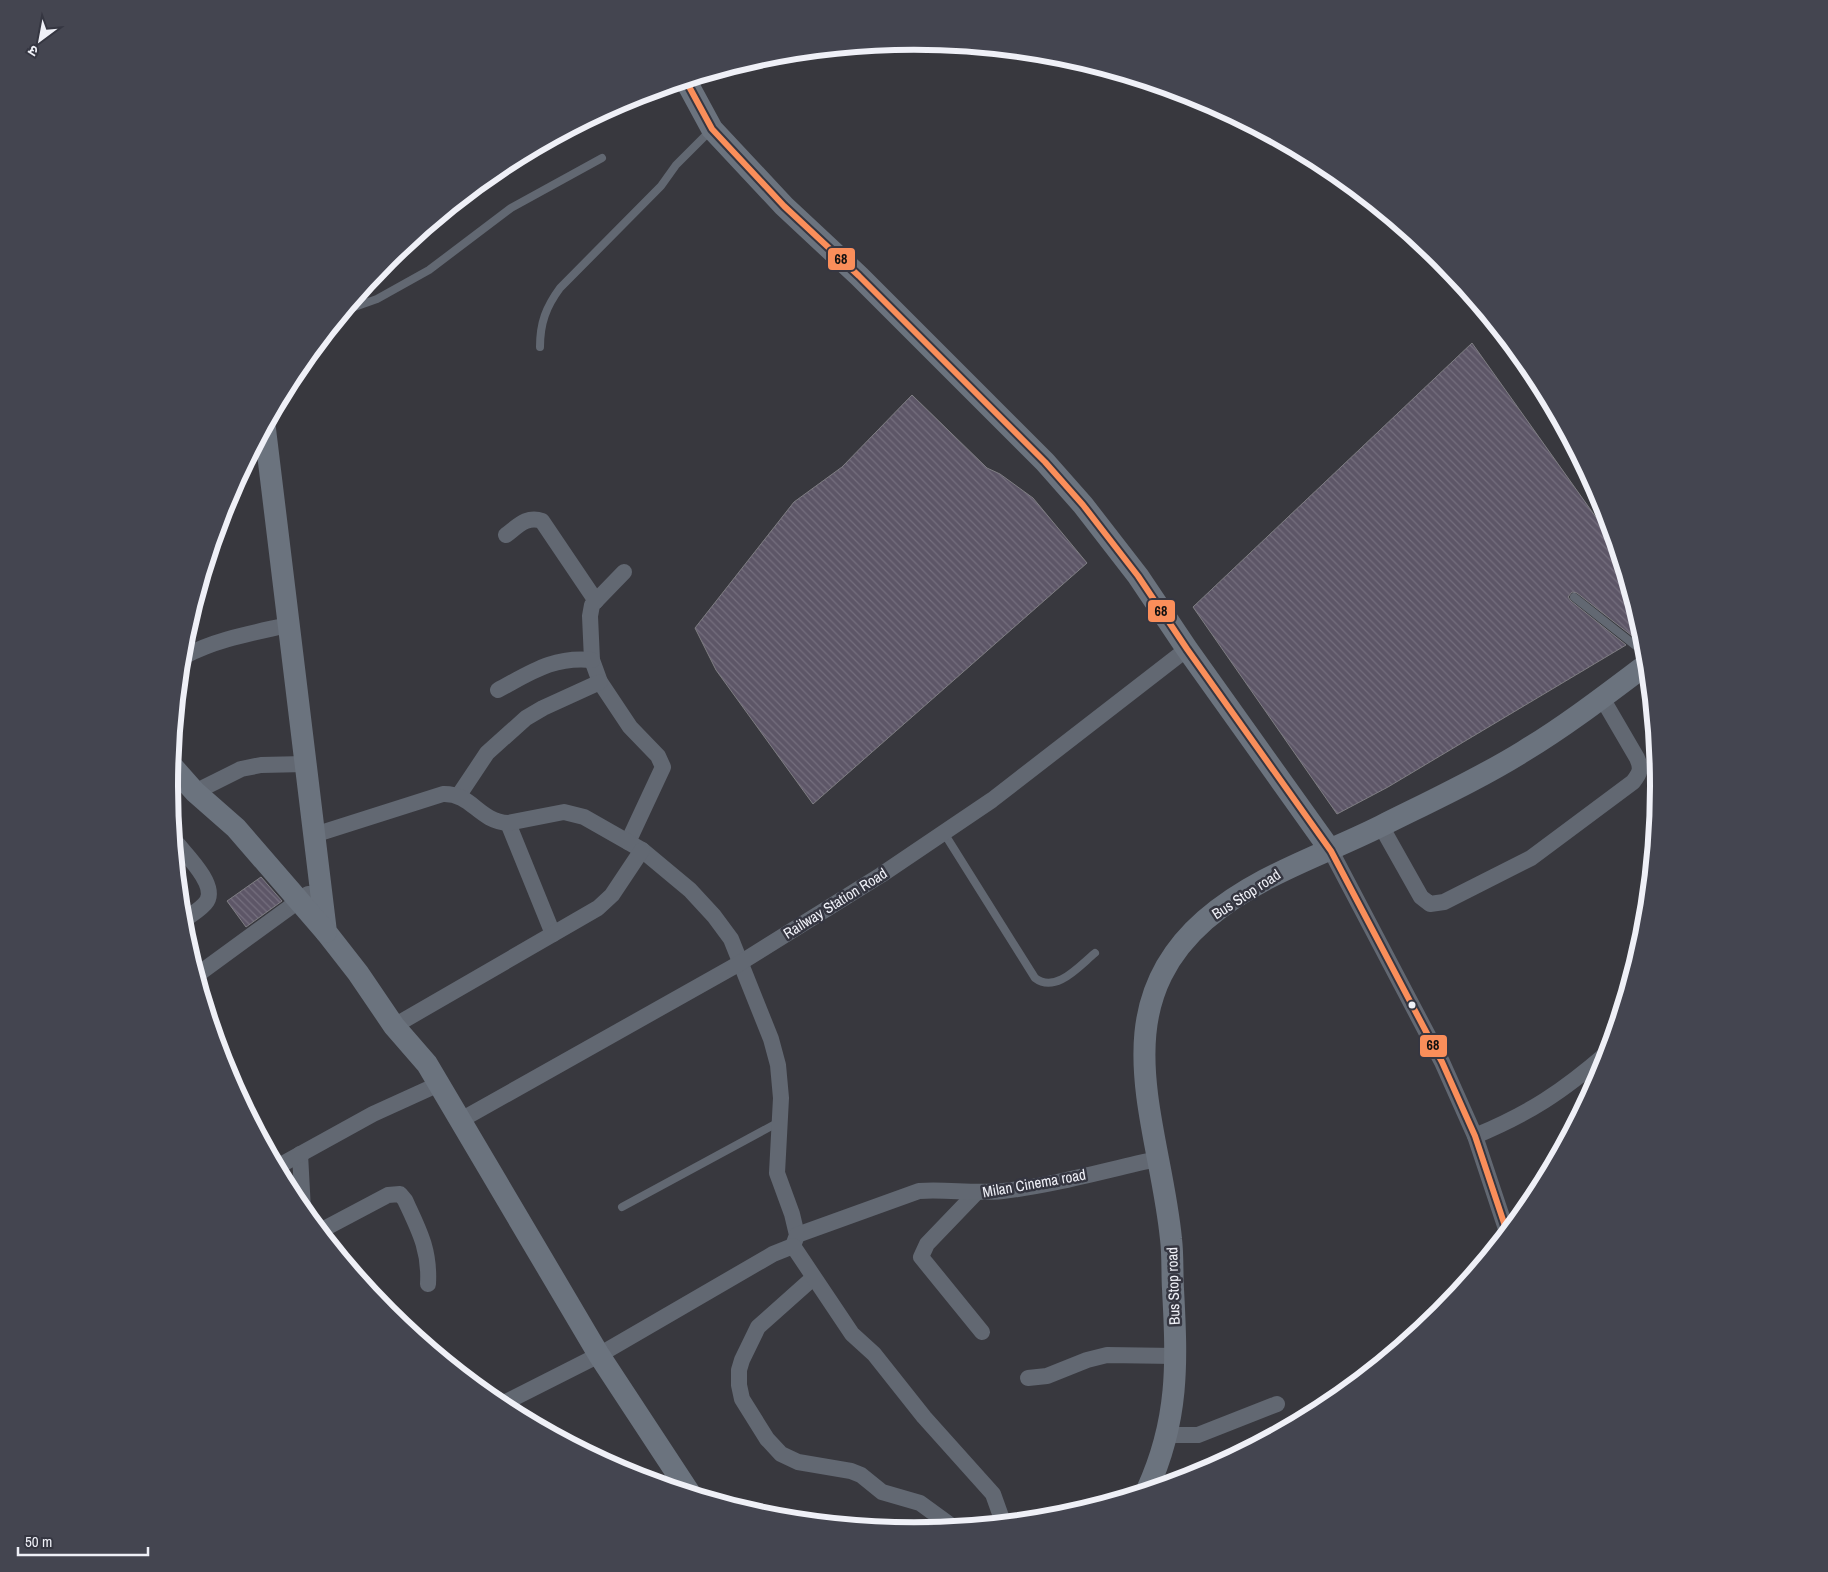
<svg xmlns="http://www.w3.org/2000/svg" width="1828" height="1572" font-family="'Archivo Narrow','Noto Sans Devanagari',sans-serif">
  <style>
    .building { fill: url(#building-back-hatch); stroke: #7f7e83 }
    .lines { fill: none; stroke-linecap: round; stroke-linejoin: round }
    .lane { stroke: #626872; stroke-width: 8 }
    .street { stroke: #626872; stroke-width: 16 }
    .secondary { stroke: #6b737e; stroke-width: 22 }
    .bus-1-casing { stroke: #353641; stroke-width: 10 }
    .bus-1 { stroke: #fa8e5a; stroke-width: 6 }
    .bus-dot { fill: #eff0f7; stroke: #353641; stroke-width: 2 }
    .labels { text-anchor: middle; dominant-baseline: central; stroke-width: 5; stroke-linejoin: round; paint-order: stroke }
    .street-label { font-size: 15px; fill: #eff0f7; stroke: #353641 }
    .rim { fill: none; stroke: #eff0f7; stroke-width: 6 }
    .line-badge { stroke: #353641; stroke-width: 2 }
    .pale-badge-label { font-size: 14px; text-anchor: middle; font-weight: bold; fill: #111 }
  </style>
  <defs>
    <pattern id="building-back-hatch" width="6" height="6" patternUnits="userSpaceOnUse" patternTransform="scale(1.25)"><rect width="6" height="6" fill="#5d5667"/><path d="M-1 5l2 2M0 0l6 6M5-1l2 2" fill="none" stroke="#756f7e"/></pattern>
  </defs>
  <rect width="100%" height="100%" fill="#38383e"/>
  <g class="building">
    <polygon points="1472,343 1615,544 1643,635 1636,639 1577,593 1572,592 1568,597 1571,601 1626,645 1388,787 1337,814 1193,607"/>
    <polygon points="912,395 987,468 1000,474 1033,498 1087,563 813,804 716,670 695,628 794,502 842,467"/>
    <polygon points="261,877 282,901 246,927 227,901"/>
  </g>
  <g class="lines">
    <g class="lane">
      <polyline points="346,310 377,299 429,270 511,208 602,158"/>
      <path d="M 540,347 C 540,323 546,307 560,288 L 661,186 L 676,165 L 710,131"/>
      <polyline points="1574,597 1646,654"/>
      <path d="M 944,833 L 1035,978 C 1056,994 1079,966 1095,953"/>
      <polyline points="622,1207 779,1122"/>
    </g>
    <g class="street">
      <path d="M 506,535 C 517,527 527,515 542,521 L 596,601"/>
      <polyline points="624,572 592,605 590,616 592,660 600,682 630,727 658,756 663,767 628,842"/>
      <path d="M 185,656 C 217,639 253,633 288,625"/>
      <path d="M 498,690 C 530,673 553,656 592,660"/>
      <polyline points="195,792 241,769 261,765 305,764"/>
      <polyline points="459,795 487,753 526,718 543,708 600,682"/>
      <polyline points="508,823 553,934"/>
      <path d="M 1381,826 L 1421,897 L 1430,904 L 1444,902 L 1531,858 L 1633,782 C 1640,773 1642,769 1637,758 L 1602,698"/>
      <path d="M 314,835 L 443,794 C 472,793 478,821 508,823 L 564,812 L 584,817 L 642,850 L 690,890 L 714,916 L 731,939 L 771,1039 L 778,1065 L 781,1098 L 777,1173 L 792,1214 L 797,1235 L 793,1246"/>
      <path d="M 175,841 C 185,854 217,884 207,901 C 202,909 190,915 183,921"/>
      <polyline points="1331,851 1442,1062 1475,1136 1507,1232"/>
      <polyline points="197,975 308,894"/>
      <polyline points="394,1026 598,908 612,895 642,850"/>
      <polyline points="459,1121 740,963 881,875 992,800 1187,649"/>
      <path d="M 1475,1136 C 1530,1113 1562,1092 1607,1053"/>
      <polyline points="300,1154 303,1210"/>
      <polyline points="277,1167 373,1114 439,1084"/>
      <polyline points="976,1193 927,1244 921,1257 982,1332"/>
      <path d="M 320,1231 L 388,1195 L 400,1194 L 405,1200 C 419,1230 430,1250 428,1284"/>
      <path d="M 797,1235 L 919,1191 C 947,1189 974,1194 1003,1191 C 1055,1185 1106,1170 1157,1159"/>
      <polyline points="813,1278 758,1327 742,1360 739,1370 739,1385 742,1399 767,1439 781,1454 798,1462 851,1471 861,1475 882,1492 920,1503 953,1527"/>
      <polyline points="1028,1378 1047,1376 1087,1360 1107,1355 1175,1356"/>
      <polyline points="500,1405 599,1355 773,1254 793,1246 852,1334 874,1354 924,1417 993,1494 1003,1522"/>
      <polyline points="1168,1435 1198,1435 1277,1404"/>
    </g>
    <g class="secondary">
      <polyline points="686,81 712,129 784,206 859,276 1045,462 1083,505 1138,576 1187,649 1331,851"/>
      <polyline points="265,429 326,932 358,973 394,1026 427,1064 599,1355 689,1492"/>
      <polyline points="171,765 195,792 236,828 326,932"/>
      <path d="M 1147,1490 C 1179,1420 1177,1363 1173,1289 C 1172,1272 1173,1255 1171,1239 C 1160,1125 1101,1011 1205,920 C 1257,875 1321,856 1381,826 C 1429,802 1479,779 1524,751 C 1567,725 1607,694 1647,664"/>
    </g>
    <defs>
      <polyline id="bus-1" points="686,81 712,129 784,206 859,276 1045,462 1083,505 1138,576 1187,649 1331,851 1442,1062 1475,1136 1507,1232"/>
    </defs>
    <use href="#bus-1" class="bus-1-casing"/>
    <use href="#bus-1" class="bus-1"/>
  </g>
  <circle class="bus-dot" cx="1412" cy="1005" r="4.5"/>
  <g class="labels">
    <g class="street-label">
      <text transform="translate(1246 894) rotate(-33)">Bus Stop road</text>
      <text transform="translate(835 903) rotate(-32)">Railway Station Road</text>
      <text transform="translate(1034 1183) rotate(-10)">Milan Cinema road</text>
      <text transform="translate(1173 1286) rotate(-92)">Bus Stop road</text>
    </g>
  </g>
  <path d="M0 0H1828V1572H0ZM178 786a736 736 0 1 1 1472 0a736 736 0 1 1-1472 0Z" fill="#444550" fill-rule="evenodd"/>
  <path class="rim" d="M178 786a736 736 0 1 1 1472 0a736 736 0 1 1-1472 0Z"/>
  <g class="line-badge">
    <rect x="827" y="247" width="29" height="24" rx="5" fill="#fa8e5a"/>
    <rect x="1147" y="599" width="29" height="24" rx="5" fill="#fa8e5a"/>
    <rect x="1419" y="1034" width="29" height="24" rx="5" fill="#fa8e5a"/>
  </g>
  <g class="pale-badge-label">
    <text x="841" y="264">68</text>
    <text x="1161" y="616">68</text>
    <text x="1433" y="1050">68</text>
  </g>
  <g transform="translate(40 40) rotate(212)" stroke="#353641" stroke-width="4" paint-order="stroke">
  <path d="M0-4L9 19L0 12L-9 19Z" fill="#eff0f7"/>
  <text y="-8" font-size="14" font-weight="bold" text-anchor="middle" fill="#eff0f7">उ</text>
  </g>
  <path d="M18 1547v8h130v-8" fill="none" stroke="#eff0f7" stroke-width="2.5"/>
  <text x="25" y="1547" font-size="15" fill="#eff0f7" stroke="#353641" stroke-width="4" paint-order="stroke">50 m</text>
</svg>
